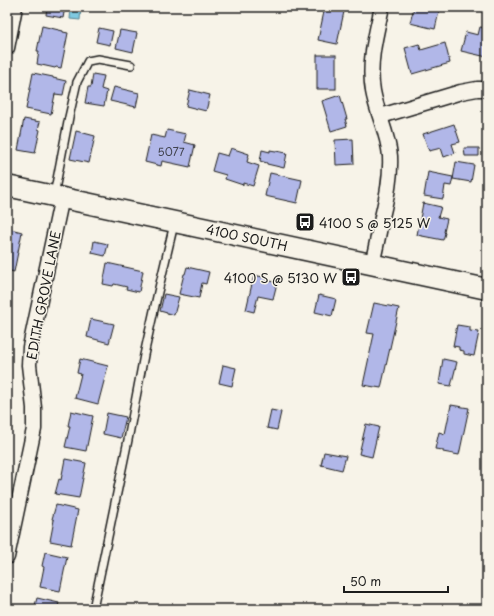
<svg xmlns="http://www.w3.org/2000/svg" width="494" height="616" font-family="'Playpen Sans',sans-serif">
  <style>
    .water { fill: #7fc9e0; stroke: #578492 }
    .building { fill: #b1b7e8; stroke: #1c1c1c }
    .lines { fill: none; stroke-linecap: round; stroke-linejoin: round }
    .lane-casing { stroke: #1c1c1c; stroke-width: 10 }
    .street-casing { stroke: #1c1c1c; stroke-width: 17 }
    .secondary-casing { stroke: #1c1c1c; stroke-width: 23 }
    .lane { stroke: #f7f3e8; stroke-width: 7 }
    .street { stroke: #f7f3e8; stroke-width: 14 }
    .secondary { stroke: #f7f3e8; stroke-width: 20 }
    .labels { text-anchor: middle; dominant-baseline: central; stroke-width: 3; stroke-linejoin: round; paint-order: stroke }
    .number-label { font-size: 11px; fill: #41434f }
    .poi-label { font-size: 13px; fill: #1c1c1c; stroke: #f7f3e8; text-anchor: start }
    .street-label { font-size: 13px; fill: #1c1c1c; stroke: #f7f3e8 }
  </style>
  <rect width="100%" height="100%" fill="#f7f3e8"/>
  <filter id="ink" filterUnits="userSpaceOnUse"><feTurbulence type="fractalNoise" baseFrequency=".025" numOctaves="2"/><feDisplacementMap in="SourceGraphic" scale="8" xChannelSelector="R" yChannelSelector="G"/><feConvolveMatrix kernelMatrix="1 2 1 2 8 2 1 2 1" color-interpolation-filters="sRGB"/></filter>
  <g filter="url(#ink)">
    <polygon class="water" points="71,7 81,7 80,20 70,19"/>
    <g class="building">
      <polygon points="47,7 65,7 63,18 46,15"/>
      <polygon points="325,7 345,7 337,44 318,40"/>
      <polygon points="414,7 440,7 435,29 410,23"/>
      <polygon points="42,26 63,31 63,32 68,33 61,68 56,67 55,68 37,64 39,51 37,51"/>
      <polygon points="480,27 487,28 487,57 461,51 466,32 478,35"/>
      <polygon points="99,28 113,31 110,45 96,42"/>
      <polygon points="120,30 137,33 133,52 116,48"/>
      <polygon points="445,43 450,63 412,74 405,48 419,44 421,50"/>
      <rect x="317" y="55" width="19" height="34"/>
      <polygon points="33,73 53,77 53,78 66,81 63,95 55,94 51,114 26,109"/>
      <polygon points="93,74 104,76 101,89 107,91 104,106 85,103 88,87 91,87"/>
      <polygon points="114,87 139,93 136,107 110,101"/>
      <polygon points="190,90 210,95 206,111 186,106"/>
      <polygon points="340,95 347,119 345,119 347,126 331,131 322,101"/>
      <polygon points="24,119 40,122 38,129 40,130 35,153 18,150"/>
      <polygon points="454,124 460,142 452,144 455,153 444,157 441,148 429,151 423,134"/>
      <polygon points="167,130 186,134 184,142 195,145 190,167 162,161 161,166 145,162 151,135 165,138"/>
      <polygon points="76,131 95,136 89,163 70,159"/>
      <polygon points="353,139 354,164 336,165 335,140"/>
      <polygon points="231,148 249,154 247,162 259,166 253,186 243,183 243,185 225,179 226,175 212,171 217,153 228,156"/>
      <polygon points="464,148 479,148 479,156 465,156"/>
      <polygon points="262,150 270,152 270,150 287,153 284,168 267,164 267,163 260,161"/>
      <polygon points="456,162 474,165 471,182 453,179"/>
      <polygon points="428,172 453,177 451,186 445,185 443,199 424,196"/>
      <polygon points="270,173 302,180 297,203 265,196"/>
      <polygon points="423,203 441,207 438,217 447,219 444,232 445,233 443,240 417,235"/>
      <polygon points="7,228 22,232 14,272 7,270"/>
      <polygon points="94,241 108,244 105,256 92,253"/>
      <polygon points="107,263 143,271 139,292 126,289 127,287 114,284 113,286 103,284"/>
      <polygon points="187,267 209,272 206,284 202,283 199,298 179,294 184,274 185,274"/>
      <polygon points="254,275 267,278 267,280 277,283 273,299 258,296 254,312 246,310"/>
      <polygon points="164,294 179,297 174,315 160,311"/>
      <polygon points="319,295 336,299 332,316 315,312"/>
      <polygon points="374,303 399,308 381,388 363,385 374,334 367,333"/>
      <polygon points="91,319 114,324 109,343 87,337"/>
      <polygon points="457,325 470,327 470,331 479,332 474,356 464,354 464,351 459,350 459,347 453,346"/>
      <polygon points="80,359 108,366 98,404 75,398 81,374 77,373"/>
      <polygon points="443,359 457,362 451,386 439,384"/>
      <polygon points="223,365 236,368 232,386 219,383"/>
      <polygon points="451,405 469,408 459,455 443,452 443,450 435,449 439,432 445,434"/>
      <polygon points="271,410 281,412 277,430 267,428"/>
      <polygon points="71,411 93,416 86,451 65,447 70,426 68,426"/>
      <polygon points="107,413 126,417 121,438 103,434"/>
      <polygon points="366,424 379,427 372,457 359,454"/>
      <polygon points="324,452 346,456 342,470 321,465"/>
      <polygon points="65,459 86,463 79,498 55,494 59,479 61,480"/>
      <polygon points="56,505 78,510 71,545 50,541 54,520 52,519"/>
      <polygon points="45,552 67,557 60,591 40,587 44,567 42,566"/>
      <polygon points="37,598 59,603 57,609 34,609"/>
    </g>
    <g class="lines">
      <defs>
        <g id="lane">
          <polyline points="54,195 69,117 77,82 88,61 98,59 131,65"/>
          <polyline points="93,609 128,440 144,355 158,292 174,224"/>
        </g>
        <g id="street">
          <polyline points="7,48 15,7"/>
          <polyline points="381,116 461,92 477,89 487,89"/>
          <path d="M 372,264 C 376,248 379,232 382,217 C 387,196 391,177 390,156 C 388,133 377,114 373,91 C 368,63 376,34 382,7"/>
          <polyline points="7,557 34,429 34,408 29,365 30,347 62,197"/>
        </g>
        <polyline id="secondary" points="7,186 487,289"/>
      </defs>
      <use href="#lane" class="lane-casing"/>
      <use href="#street" class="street-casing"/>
      <use href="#secondary" class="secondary-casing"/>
      <use href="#lane" class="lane"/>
      <use href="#street" class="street"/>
      <use href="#secondary" class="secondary"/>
    </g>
  </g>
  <defs>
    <symbol id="bus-square" viewBox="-11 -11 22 22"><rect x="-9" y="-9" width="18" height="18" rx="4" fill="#1c1c1c" stroke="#f7f3e8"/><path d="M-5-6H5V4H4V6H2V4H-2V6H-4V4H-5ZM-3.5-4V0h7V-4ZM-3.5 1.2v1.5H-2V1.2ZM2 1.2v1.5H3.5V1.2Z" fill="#fff"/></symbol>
  </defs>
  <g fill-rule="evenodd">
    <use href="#bus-square" x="294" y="211" width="22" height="22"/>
    <use href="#bus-square" x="340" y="266" width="22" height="22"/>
  </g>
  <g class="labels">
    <g class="number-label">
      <text x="171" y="151">5077</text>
    </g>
    <g class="poi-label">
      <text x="319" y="222">4100 S @ 5125 W</text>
      <text x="337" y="277" text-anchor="end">4100 S @ 5130 W</text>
    </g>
    <g class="street-label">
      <text transform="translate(247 237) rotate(12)">4100 SOUTH</text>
      <text transform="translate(43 295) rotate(-79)">EDITH GROVE LANE</text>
    </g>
  </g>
  <rect width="494" height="616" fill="none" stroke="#f7f3e8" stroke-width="24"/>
  <rect x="12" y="12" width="470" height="592" fill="none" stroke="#1c1c1c" stroke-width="1.5" filter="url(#ink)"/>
  <path d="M344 586v6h104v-6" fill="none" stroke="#1c1c1c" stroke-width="2"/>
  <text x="350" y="586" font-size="12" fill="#1c1c1c" stroke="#f7f3e8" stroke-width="3" paint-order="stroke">50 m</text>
</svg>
